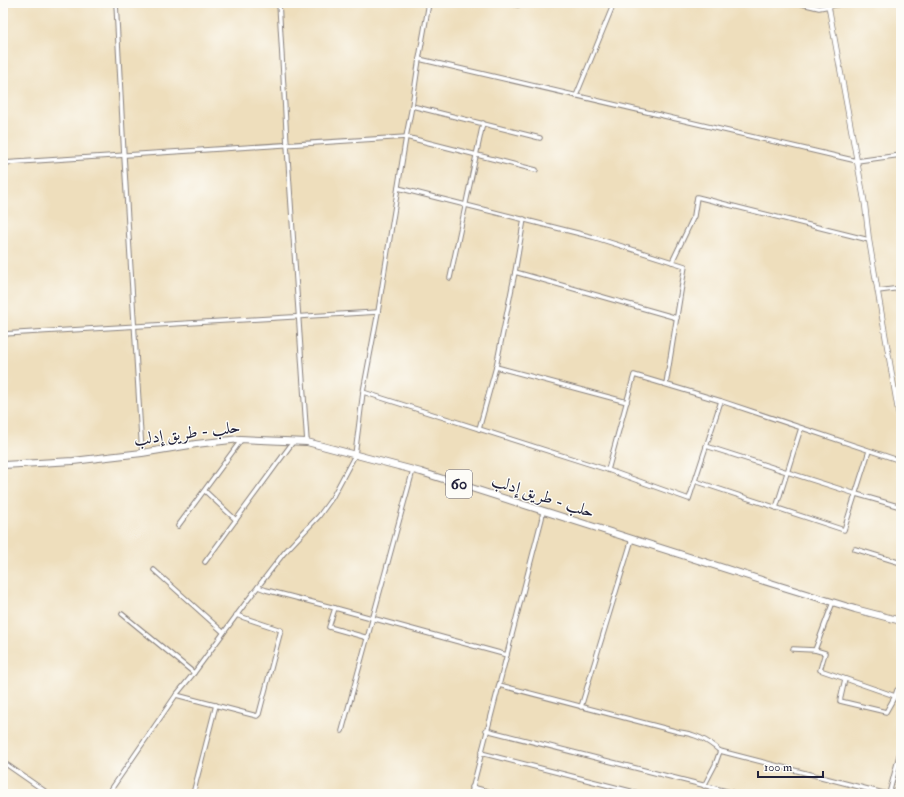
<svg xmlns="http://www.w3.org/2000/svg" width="904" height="797" font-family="'IM FELL Double Pica',Amiri,serif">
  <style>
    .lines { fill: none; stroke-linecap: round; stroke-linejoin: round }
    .minor-casing { stroke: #88807c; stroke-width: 5.5 }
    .tertiary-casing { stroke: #88807c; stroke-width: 6 }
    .trunk-casing { stroke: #88807c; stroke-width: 8 }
    .minor { stroke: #fff; stroke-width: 3.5 }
    .tertiary { stroke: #fff; stroke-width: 4.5 }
    .trunk { stroke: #fff; stroke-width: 6 }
    .labels { text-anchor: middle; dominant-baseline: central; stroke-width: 3; stroke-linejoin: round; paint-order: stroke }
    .shield { fill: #fdfcf7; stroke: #646373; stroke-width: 1 }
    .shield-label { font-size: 16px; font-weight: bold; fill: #22223b }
    .street-label { font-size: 17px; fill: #22223b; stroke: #fdfcf7 }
  </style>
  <rect width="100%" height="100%" fill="#fdfcf7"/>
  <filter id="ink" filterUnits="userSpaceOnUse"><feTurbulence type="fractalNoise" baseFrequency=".025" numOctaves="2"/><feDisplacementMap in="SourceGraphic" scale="8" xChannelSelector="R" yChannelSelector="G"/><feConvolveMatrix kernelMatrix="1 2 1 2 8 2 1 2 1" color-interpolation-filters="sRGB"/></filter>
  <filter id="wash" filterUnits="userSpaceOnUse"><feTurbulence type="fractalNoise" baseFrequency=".012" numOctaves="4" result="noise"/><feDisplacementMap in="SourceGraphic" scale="16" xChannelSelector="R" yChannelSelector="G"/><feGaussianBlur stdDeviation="0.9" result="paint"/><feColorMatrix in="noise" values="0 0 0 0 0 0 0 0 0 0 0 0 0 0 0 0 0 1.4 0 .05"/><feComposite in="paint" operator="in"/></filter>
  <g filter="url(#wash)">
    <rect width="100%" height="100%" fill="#eedebc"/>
  </g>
  <g filter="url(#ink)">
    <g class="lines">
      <defs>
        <g id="minor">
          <polyline points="116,3 124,156 142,453"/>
          <polyline points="279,3 287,145 307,442"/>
          <polyline points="508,3 518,5"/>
          <polyline points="798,3 819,8 846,3"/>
          <polyline points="419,59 857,161 901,155"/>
          <polyline points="576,96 614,3"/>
          <polyline points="412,106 540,138"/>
          <polyline points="3,163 406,137 536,170"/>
          <polyline points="398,188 593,237 685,266 666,384"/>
          <polyline points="672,262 694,216 697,197 869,240"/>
          <polyline points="515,272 524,219"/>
          <polyline points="450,278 483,123"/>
          <polyline points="878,291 901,288"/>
          <polyline points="3,334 378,312"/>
          <polyline points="496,367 627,402"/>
          <polyline points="363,392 608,470 689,499 721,401"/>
          <polyline points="479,429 496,367 515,272 677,318"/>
          <polyline points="706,446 856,494 901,507"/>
          <polyline points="608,470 634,375 721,401 901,461"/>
          <polyline points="695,481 844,530 869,451"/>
          <polyline points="205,491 236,520"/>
          <polyline points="776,508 801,428"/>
          <polyline points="178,526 242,439"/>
          <polyline points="855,549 901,563"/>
          <polyline points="205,562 293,442"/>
          <polyline points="154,570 223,632"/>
          <polyline points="258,587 266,590 335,608 329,627 368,638"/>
          <polyline points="335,608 507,655"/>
          <polyline points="122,614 194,673"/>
          <polyline points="793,649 815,650 825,653 820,670 895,696 897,690 901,691"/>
          <polyline points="815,650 833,602"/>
          <polyline points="845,679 840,701 886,712 895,696"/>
          <path d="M 499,685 L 679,732 C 696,734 707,740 720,751 L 887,794"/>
          <polyline points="176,695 257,716 259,714 281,630 236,615"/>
          <polyline points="581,707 632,539"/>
          <polyline points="486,730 738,794"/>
          <polyline points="342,731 413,470"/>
          <polyline points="481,753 642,794"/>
          <polyline points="3,762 49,794"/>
          <polyline points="704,786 715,765 720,751"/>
          <polyline points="472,787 498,794"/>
          <polyline points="108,794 176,695 194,673 247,601 284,553 319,516 332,498 355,455 363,392 378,312 406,137 412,106 419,59 429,3"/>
          <polyline points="193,794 216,705"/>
          <polyline points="471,794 542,518 543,511"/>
          <polyline points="889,794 901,748"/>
        </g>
        <polyline id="tertiary" points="828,3 865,205 869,240 901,428"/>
        <polyline id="trunk" points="3,465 73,461 142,453 196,444 240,439 307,442 421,472 780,586 855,609 901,621"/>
      </defs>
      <use href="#minor" class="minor-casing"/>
      <use href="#tertiary" class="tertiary-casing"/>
      <use href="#trunk" class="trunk-casing"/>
      <use href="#minor" class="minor"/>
      <use href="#tertiary" class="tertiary"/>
      <use href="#trunk" class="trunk"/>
    </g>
  </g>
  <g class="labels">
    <rect class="shield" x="446" y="470" width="26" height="28" rx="3"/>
    <g class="shield-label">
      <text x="459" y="484">60</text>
    </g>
    <g class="street-label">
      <text transform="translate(187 433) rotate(-7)">حلب - طريق إدلب</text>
      <text transform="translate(543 496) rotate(18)">حلب - طريق إدلب</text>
    </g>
  </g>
  <rect width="904" height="797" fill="none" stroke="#fdfcf7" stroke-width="16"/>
  <path d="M758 771v6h65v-6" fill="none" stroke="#22223b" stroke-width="2"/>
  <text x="764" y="771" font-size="12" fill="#22223b" stroke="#fdfcf7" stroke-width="3" paint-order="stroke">100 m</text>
</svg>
